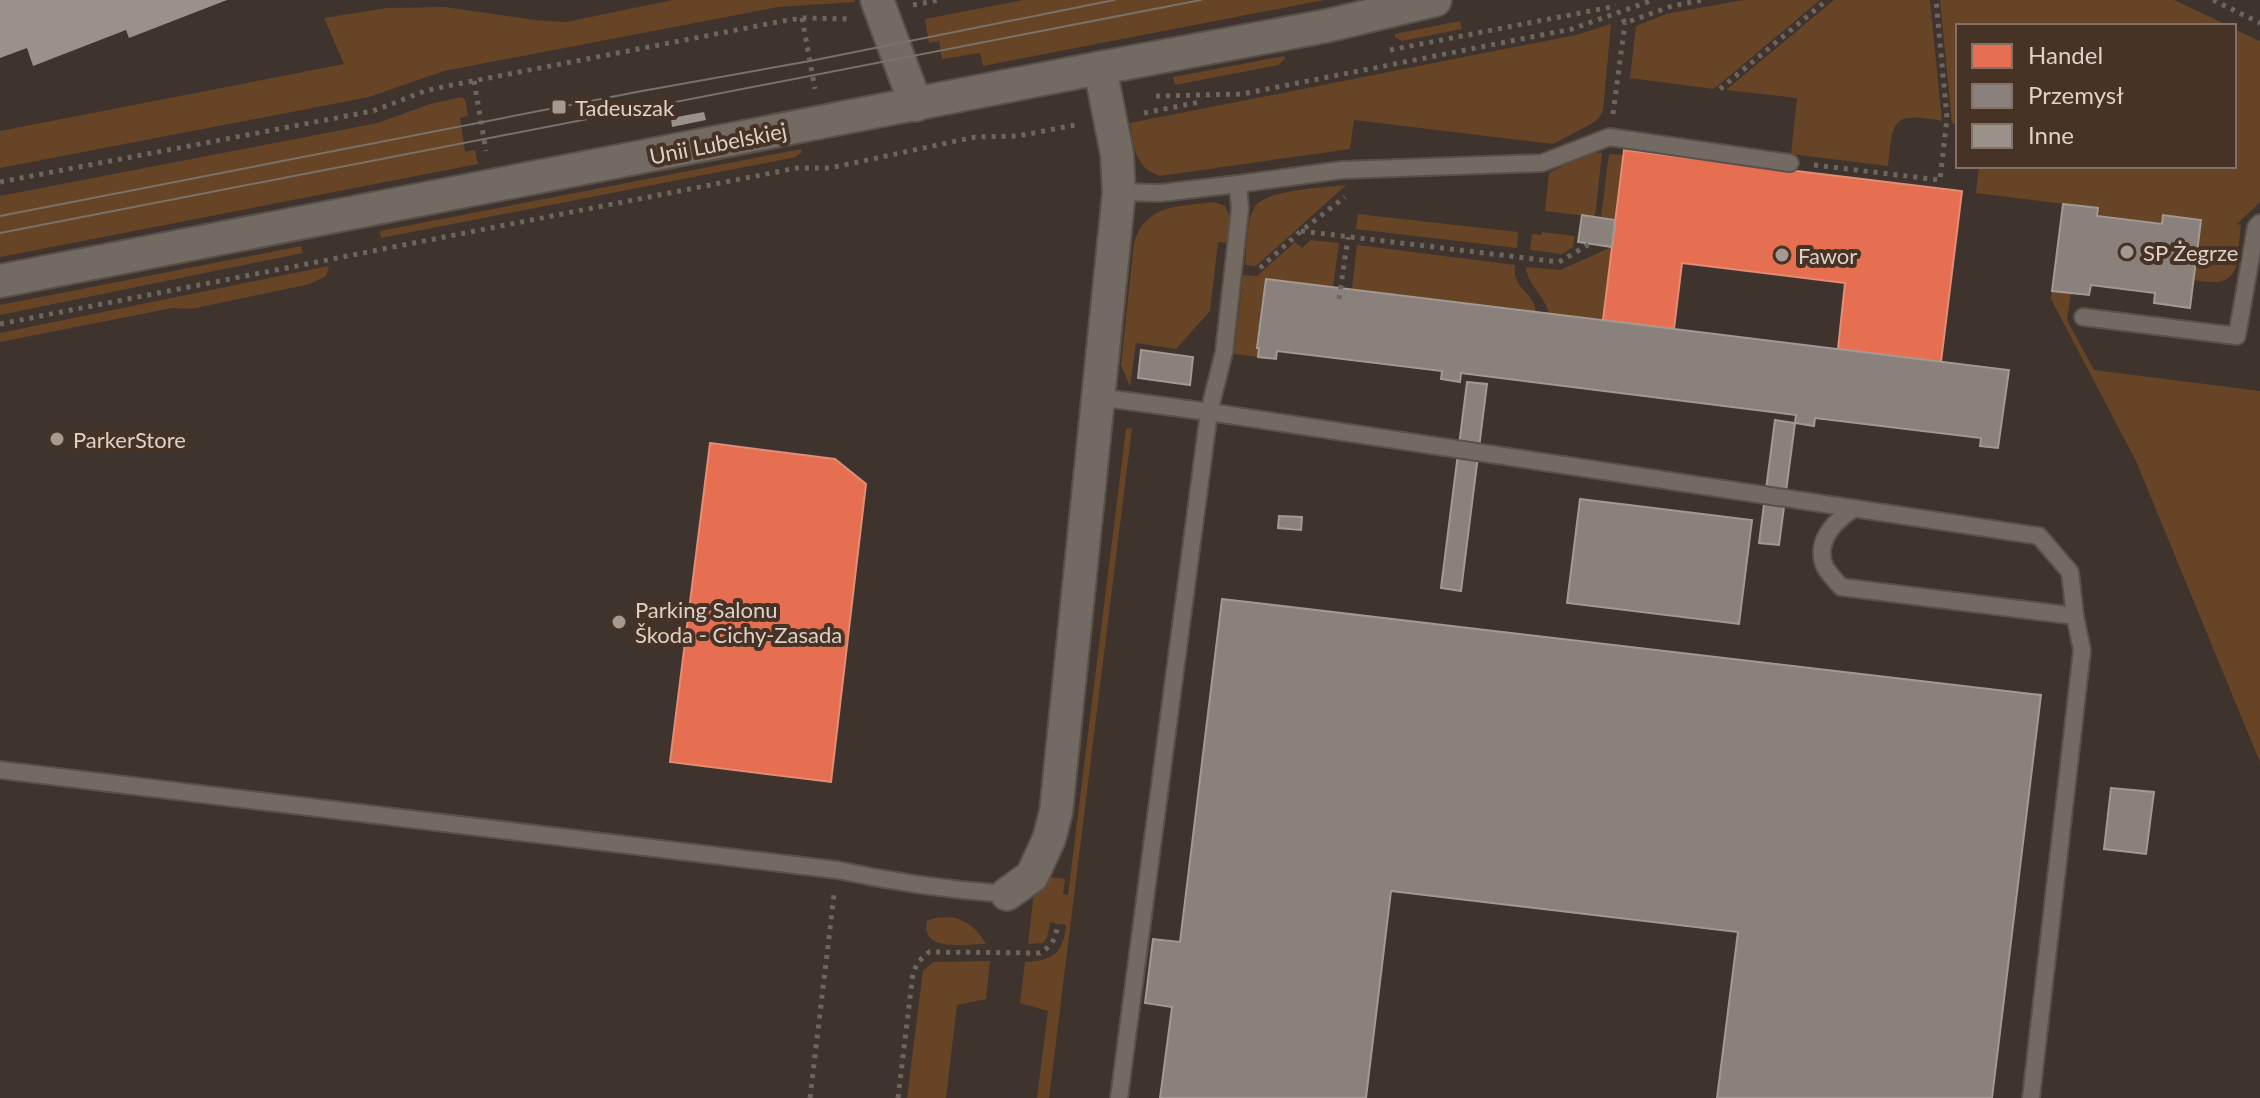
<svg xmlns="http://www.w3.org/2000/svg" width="2260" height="1098" font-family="Lato,sans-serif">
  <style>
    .green { fill: #684426 }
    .shops { fill: #e76f51; stroke: #e48c75; stroke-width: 2 }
    .industry { fill: #8a817c; stroke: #a39993; stroke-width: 2 }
    .building { fill: #9a918a }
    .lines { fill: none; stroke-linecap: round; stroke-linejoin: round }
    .lane-casing { stroke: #595049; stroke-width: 20 }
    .street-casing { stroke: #595049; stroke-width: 36 }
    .path { stroke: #6d655f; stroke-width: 5; stroke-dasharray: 4 6; stroke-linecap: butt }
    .lane { stroke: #726a63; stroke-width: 16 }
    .street { stroke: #726a63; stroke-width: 32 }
    .tram { stroke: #79716c; stroke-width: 2 }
    .poi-dot { fill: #a59a92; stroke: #463325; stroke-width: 3 }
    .labels { text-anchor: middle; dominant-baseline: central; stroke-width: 8; stroke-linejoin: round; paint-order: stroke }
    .poi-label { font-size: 22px; fill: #ddd1c8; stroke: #463325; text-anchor: start }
    .street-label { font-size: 22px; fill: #ddd1c8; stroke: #463325 }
  </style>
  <rect width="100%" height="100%" fill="#3e342d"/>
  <g class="green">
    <polygon points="673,0 854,0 855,2 778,7 444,71 369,97 0,168 0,131 344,64 324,18 387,8 445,7 535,20 566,22"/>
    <polygon points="1023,0 1324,0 983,66 980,53 942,59 939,41 929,43 925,19"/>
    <polygon points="1743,0 1820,0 1714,89 1630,78 1636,26 1666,14"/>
    <path d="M 1834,0 L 1930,0 L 1942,121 C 1892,112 1893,119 1888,166 L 1791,154 L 1797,98 L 1726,90 Z"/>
    <polygon points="1940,0 2174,0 2229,26 1958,26 1958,125 1952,123"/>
    <polygon points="1460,21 1462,29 1402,41 1395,37 1395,34"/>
    <path d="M 1611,24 L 1603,110 L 1599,118 L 1591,124 L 1553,144 L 1354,120 L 1350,149 L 1160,176 C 1134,168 1134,145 1130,123 L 1576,35 Z"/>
    <path d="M 2234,29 L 2260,41 L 2260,202 L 2237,224 L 2241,225 L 2236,267 C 2229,287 2210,282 2193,280 L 2200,220 L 2163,215 L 2162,224 L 2097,216 L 2098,208 L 1976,193 L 1979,166 L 2234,166 Z"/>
    <polygon points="1284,56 1285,58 1279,65 1175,85 1173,77"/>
    <polygon points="462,97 465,100 468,116 460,118 465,152 475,150 478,164 0,257 0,196 378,123 430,104"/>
    <polygon points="801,149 802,152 796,157 381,238 380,231"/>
    <polygon points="1589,152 1602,153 1595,217 1545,211 1549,173"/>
    <polygon points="1609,154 1623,155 1615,220 1601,217"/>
    <path d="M 1346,185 L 1256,266 L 1245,265 C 1247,248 1246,223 1254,208 C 1264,189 1324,188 1346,185 Z"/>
    <path d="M 1214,202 L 1225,206 L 1230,218 L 1227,243 L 1218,242 L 1210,311 L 1176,349 L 1136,343 L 1130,386 L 1121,365 L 1134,243 C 1146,203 1179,207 1214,202 Z"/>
    <polygon points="1358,214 1518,232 1517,248 1356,229"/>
    <polygon points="1542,232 1575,236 1573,247 1562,254 1530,250 1532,234 1541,235"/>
    <polygon points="1311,240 1339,243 1333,287 1266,279 1257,348 1259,348 1258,357 1234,354 1243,275 1257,276 1295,242 1302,248"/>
    <path d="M 1357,245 L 1515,265 C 1512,289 1533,291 1536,312 L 1352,289 Z"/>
    <polygon points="301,246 303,253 0,315 0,305"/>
    <path d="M 1612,247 L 1603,320 L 1549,314 C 1545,295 1527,285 1526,267 L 1560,270 Z"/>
    <polygon points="329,266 326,276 310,284 191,309 172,308 0,342 0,333"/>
    <polygon points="2052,291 2071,293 2067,320 2094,370 2260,391 2260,762 2136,461 2051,299"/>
    <path d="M 1132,428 L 1049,1098 L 1037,1098 L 1048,1011 L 1020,1003 L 1025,962 C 1052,961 1064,953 1066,925 L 1050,922 L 1047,938 L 1043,943 L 1028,944 L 1036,875 L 1065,879 L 1063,894 L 1068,895 L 1126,429 Z"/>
    <path d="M 952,917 C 968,921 978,930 986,944 C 967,944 920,953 927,921 L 935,918 Z"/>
    <polygon points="990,961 986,999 957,1005 946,1098 907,1098 923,971 933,962"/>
  </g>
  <g class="shops">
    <polygon points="1624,150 1962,191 1941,362 1838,349 1845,283 1682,263 1674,329 1603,320"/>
    <polygon points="710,443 835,459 866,484 831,782 670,762"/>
  </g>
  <g class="industry">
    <polygon points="2063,204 2098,208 2097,216 2162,224 2163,215 2201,220 2190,308 2154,303 2155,293 2091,285 2089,295 2052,291"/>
    <polygon points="1582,215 1615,220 1612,247 1578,242"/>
    <polygon points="1266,279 2009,370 1998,448 1980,446 1981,438 1815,418 1814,426 1795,423 1796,415 1461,373 1460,382 1441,379 1442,371 1277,351 1276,359 1258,357 1259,348 1257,348"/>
    <polygon points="1141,350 1193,357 1190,385 1138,378"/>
    <polygon points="1467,382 1487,384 1461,591 1441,588"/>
    <polygon points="1775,420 1795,423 1779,545 1759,543"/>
    <polygon points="1580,499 1752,520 1739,624 1567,603"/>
    <polygon points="1279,516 1302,517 1301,530 1278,528"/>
    <polygon points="1222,599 2041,695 1992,1098 1717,1098 1738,932 1391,891 1366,1098 1160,1098 1172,1007 1145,1003 1153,939 1180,942"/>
    <polygon points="2111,788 2154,792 2146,854 2104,849"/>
  </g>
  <g class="building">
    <polygon points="0,0 227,0 129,38 126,30 33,66 27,48 0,58"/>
    <polygon points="704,112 706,120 672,127 671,118"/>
  </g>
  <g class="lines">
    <defs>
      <g id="lane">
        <polyline points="1238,184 1342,170 1542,163 1609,137 1790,163"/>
        <polyline points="1119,192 1160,193 1238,184 1240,209 1224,352 1209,412 1119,1098"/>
        <polyline points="2083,317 2237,336 2256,227 2260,223"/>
        <polyline points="1098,397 1209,412 2039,536 2070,572 2075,616 2082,650 2031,1098"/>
        <path d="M 1853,509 C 1834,522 1814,542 1825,567 C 1829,574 1836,581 1841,587 L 2075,616"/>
        <path d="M 0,770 L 837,870 C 893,882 949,890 1007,894"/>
      </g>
      <g id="street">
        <polyline points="877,0 916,105"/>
        <polyline points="0,281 1100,68 1326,26 1435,0"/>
        <polyline points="1007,894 1032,876 1049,839 1056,812 1119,192 1117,154 1100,68"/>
      </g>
    </defs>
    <use href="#lane" class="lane-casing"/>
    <use href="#street" class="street-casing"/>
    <g class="path">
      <polyline points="2213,0 2260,23"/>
      <polyline points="913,5 940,0"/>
      <polyline points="802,18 815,89"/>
      <polyline points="1623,19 1625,23 1672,6 1702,0"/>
      <polyline points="1390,50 1616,6"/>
      <polyline points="474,81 486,151"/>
      <polyline points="1720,89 1827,0"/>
      <polyline points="1156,96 1242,94 1572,29 1653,0"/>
      <polyline points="1144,113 1200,102"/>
      <polyline points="1613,114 1625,23"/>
      <polyline points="1814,165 1940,180 1947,118 1936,0"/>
      <polyline points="0,182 373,111 425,91 447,86 783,21 802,18 849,19"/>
      <polyline points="1301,231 1559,262 1593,242"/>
      <polyline points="1260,268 1301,231 1345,197"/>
      <polyline points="1339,299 1348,237"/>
      <polyline points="0,324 797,168 830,168 975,137 1018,136 1075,125"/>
      <polyline points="810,1098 834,895"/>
      <path d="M 898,1098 L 913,973 L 918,962 L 929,952 L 1040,953 C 1053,945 1056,938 1058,923"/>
    </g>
    <use href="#lane" class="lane"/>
    <use href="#street" class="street"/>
    <g class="tram">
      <polyline points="0,216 642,91 810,61 1114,0"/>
      <polyline points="0,233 1201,0"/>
    </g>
  </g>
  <g class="poi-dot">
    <rect x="551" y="99" width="16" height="16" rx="4"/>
    <circle cx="2127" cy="252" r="8"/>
    <circle cx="1782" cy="255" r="8"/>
    <circle cx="57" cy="439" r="8"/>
    <circle cx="619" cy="622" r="8"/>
  </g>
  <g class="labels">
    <g class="poi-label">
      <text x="575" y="107">Tadeuszak</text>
      <text x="2143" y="252">SP Żegrze</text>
      <text x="1798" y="255">Fawor</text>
      <text x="73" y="439">ParkerStore</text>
      <text x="635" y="609">Parking Salonu<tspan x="635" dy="25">Škoda - Cichy-Zasada</tspan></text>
    </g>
    <g class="street-label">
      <text transform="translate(718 143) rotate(-11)">Unii Lubelskiej</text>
    </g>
  </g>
  <rect x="1956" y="24" width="280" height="144" fill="#463325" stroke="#827266" stroke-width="2"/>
  <rect x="1972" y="44" width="40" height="24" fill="#e76f51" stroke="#827266" stroke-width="2"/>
  <text x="2028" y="64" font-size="24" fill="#ddd1c8">Handel</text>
  <rect x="1972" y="84" width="40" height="24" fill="#8a817c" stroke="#827266" stroke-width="2"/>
  <text x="2028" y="104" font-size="24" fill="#ddd1c8">Przemysł</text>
  <rect x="1972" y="124" width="40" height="24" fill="#9a918a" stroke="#827266" stroke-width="2"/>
  <text x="2028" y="144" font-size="24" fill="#ddd1c8">Inne</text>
</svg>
